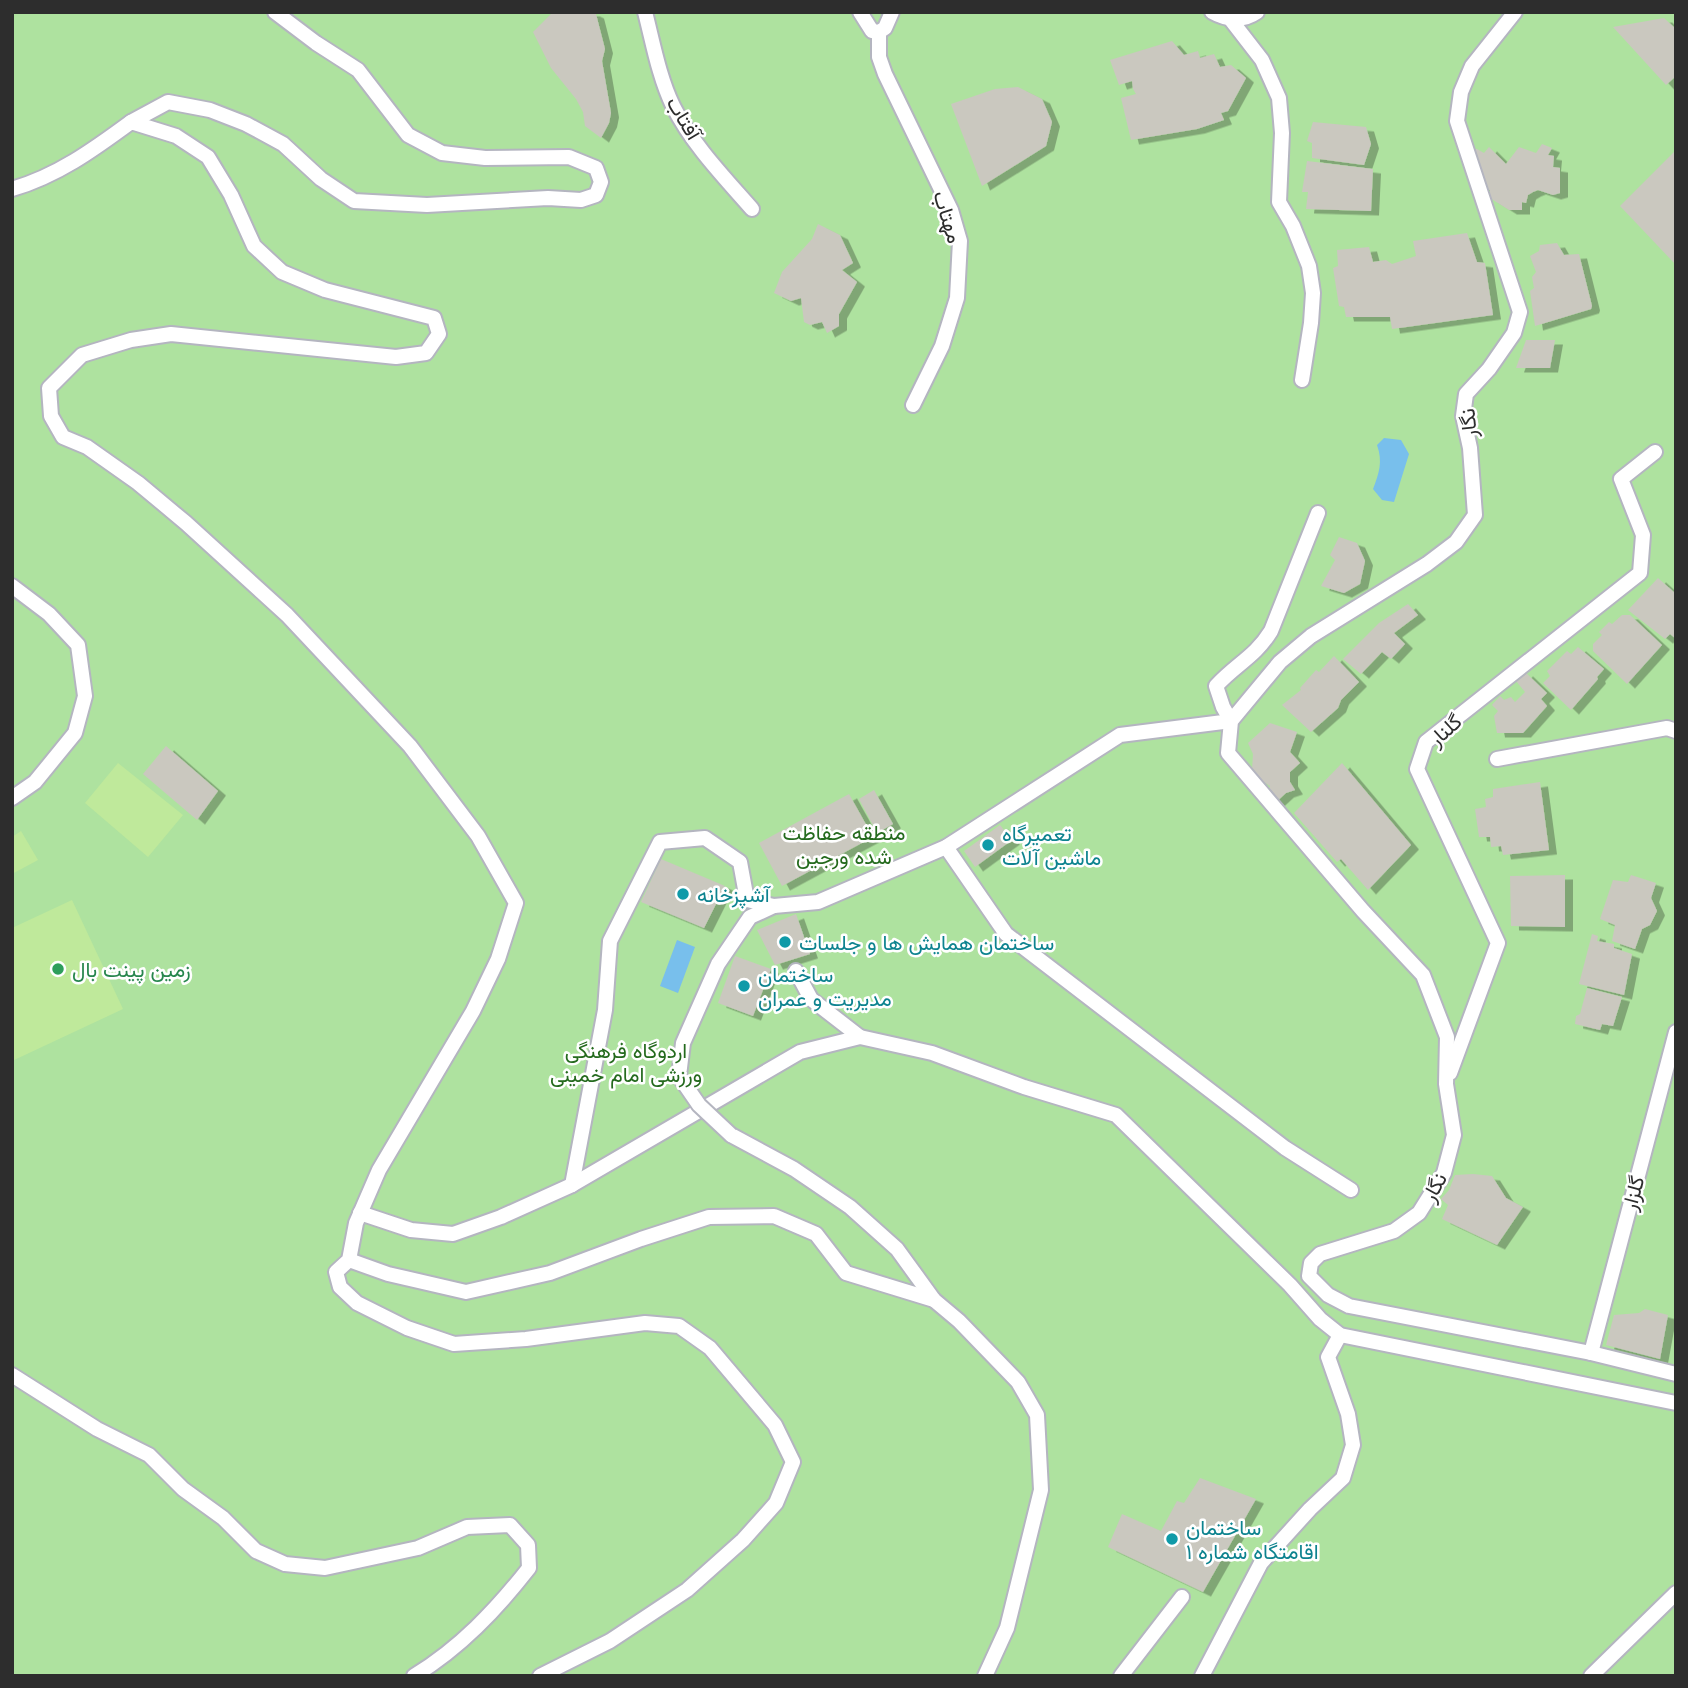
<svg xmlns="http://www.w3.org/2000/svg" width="1688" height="1688" font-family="Inter,Vazirmatn,sans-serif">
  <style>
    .green { fill: #aee29f }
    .pitch { fill: #bfe99b }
    .water { fill: #78bfec }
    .building { fill: #cac8bf; filter: url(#shadow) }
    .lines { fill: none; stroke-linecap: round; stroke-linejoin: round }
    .street-casing { stroke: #b4b5c0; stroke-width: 18 }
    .street { stroke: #fff; stroke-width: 14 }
    .street-bridge-casing { stroke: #b4b5c0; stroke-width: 18; stroke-linecap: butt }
    .street-bridge { stroke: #fff; stroke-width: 14 }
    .culture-dot { fill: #0f9aa8; stroke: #fff; stroke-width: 2.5 }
    .leisure-dot { fill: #2e9e5b; stroke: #fff; stroke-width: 2.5 }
    .labels { text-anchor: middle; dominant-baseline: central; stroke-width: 5; stroke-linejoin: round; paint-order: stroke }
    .street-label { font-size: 21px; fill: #2d2d2d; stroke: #fff }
    .park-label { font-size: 21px; fill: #246a1d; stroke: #fff }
    .culture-label { font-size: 21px; fill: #0d838f; stroke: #fff; text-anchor: start }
    .leisure-label { font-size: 21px; fill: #27864d; stroke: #fff; text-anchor: start }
  </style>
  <defs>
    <filter id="shadow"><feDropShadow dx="8" dy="4.5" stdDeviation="0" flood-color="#0004"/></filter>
  </defs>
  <rect width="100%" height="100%" fill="#eeeae1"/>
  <rect class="green" x="12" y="12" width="1664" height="1664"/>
  <g class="pitch">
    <polygon points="118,763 183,815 148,857 85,803"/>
    <polygon points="21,831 38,860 12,874 12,837"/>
    <polygon points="72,900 123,1009 12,1061 12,928"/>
  </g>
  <g class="water">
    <path d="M 1384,438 L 1401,440 L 1409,454 L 1394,502 L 1382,500 L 1373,489 C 1379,473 1383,462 1377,445 Z"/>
    <polygon points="677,940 695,947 678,993 660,986"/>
  </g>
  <g class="building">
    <polygon points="553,12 592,12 596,14 605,49 602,61 611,113 609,123 601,138 585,126 583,112 576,99 551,68 533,32"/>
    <polygon points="1664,18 1676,29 1676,76 1666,85 1613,27"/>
    <polygon points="1172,41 1184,55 1198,51 1200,58 1214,54 1220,67 1231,65 1246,78 1228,111 1221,113 1224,120 1197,129 1131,140 1121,98 1136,94 1133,89 1132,81 1119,85 1110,60"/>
    <polygon points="1018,87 1042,99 1052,122 1046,146 982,186 951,104 995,89"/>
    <polygon points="1313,122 1366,127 1371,144 1364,165 1312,158 1312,143 1307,141"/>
    <polygon points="1542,144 1552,148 1548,155 1554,156 1553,167 1560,168 1560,193 1553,195 1538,190 1533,192 1528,195 1526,203 1522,202 1522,210 1509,210 1490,198 1490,190 1483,190 1470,149 1477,149 1484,153 1489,147 1506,164 1519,147 1536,153"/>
    <polygon points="1676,150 1676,265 1620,206"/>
    <polygon points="1307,161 1373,169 1371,211 1306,209 1308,192 1302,192"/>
    <polygon points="818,224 840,235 853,263 842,270 857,282 839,314 839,326 827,333 822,322 810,325 804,322 801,298 791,301 774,293 782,272 812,239"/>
    <polygon points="1467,233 1477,262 1485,263 1493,315 1392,329 1390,317 1346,317 1344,307 1339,306 1333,268 1338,266 1337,250 1369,247 1373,262 1386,260 1392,264 1416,256 1413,241"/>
    <polygon points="1557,243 1564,255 1579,254 1592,306 1591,309 1535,326 1530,291 1534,288 1532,277 1536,272 1530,256 1539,251 1540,245"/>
    <polygon points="1526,340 1555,340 1550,368 1516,368"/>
    <polygon points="1339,537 1357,543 1365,561 1360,584 1344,593 1321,586 1335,560 1330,555"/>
    <polygon points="1658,578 1676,594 1675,638 1670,634 1665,639 1628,610"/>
    <polygon points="1408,604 1418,615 1394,633 1405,644 1391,659 1382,652 1361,674 1343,659 1379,623"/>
    <polygon points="1622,615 1630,615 1662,645 1627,684 1593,651 1593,644 1602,635 1599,632 1609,622 1612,624"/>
    <polygon points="1578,647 1604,669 1597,677 1598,679 1571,710 1543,683 1550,676 1547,671 1567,651 1571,654"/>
    <polygon points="1334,656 1359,682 1341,700 1338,708 1311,732 1282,705 1301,690 1300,688 1316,670 1319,672"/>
    <polygon points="1525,672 1547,693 1541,699 1547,706 1523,733 1497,733 1494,716 1498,711 1492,705 1500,696 1504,700 1511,697 1515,702 1525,692 1516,681"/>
    <polygon points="1270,723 1297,732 1290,752 1300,763 1290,772 1290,782 1295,790 1286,793 1275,803 1268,795 1270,786 1256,777 1252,770 1253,754 1248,743"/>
    <polygon points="166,746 218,791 197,820 143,774"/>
    <polygon points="1342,763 1411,845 1368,890 1341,859 1337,862 1294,813"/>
    <polygon points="1540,782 1549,850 1503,855 1501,846 1491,847 1490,837 1479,837 1475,809 1486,807 1485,799 1493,797 1493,789"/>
    <polygon points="874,790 893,824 877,833 859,799"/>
    <polygon points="849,794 873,837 782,886 759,843"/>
    <polygon points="1000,825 1012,840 975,867 964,851"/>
    <polygon points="661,859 725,886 704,928 641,902"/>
    <polygon points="1565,875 1565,927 1511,926 1510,876"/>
    <polygon points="1631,875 1656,883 1651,898 1657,911 1650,925 1642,929 1635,949 1612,941 1615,925 1600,919 1613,880 1628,882"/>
    <polygon points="796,914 810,954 775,965 757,930"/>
    <polygon points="1592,934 1598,936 1597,941 1614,944 1614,948 1632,954 1624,995 1579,984"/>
    <polygon points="735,956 771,969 753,1016 718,1003"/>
    <polygon points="1587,988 1622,997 1613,1026 1602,1024 1600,1030 1575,1024 1576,1016 1580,1014"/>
    <polygon points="1473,1174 1492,1176 1506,1198 1523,1207 1497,1245 1442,1219 1448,1205 1441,1199 1449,1190 1455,1175"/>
    <polygon points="1645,1309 1668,1315 1660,1359 1606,1345 1614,1315 1639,1313"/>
    <polygon points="1200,1478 1256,1499 1203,1592 1108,1547 1122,1514 1161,1531 1177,1501 1184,1503"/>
  </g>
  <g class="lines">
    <defs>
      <g id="street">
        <path d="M 645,12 C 653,43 659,77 673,106 C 692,144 724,177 752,209"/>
        <polyline points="860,12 872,31 879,32 885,28 892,12"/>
        <path d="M 1212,12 C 1226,20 1243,22 1257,12"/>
        <polyline points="1234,12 1231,20 1262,60 1279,98 1282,133 1279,202 1293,226 1309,266 1313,293 1311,323 1302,380"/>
        <polyline points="1515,12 1472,66 1461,92 1457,121 1520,312 1514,333 1489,369 1466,394 1463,416 1470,448 1475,515 1456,542 1427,564 1311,636 1280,662 1231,721 1228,753 1363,911 1423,975 1447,1037 1446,1084 1454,1135 1444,1173 1419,1213 1394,1231 1320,1254 1311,1263 1309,1276 1328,1295 1349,1306 1591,1353 1676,1374"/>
        <polyline points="879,32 879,57 885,74 951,210 960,241 957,298 942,346 913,405"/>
        <polyline points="131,122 168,102 210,110 246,124 283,144 321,179 354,201 427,205 548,198 581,200 596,195 601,182 596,168 569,157 485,158 442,153 408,135 358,70 316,43 275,12"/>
        <path d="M 12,189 C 57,176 93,150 131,122 L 176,136 L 208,157 L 231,195 L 254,246 L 282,272 L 325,290 L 434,318 L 439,334 L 426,353 L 396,357 L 171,334 L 131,340 L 82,355 L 49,388 L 51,416 L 63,437 L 87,447 L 138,483 L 186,523 L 287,615 L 410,746 L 478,836 L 516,903 L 498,959 L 473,1011 L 379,1170 L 356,1223 L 349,1260 L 336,1272 L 340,1287 L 357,1303 L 407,1328 L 454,1344 L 526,1339 L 645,1323 L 679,1326 L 710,1348 L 775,1425 L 793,1462 L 776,1503 L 743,1540 L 687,1590 L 610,1641 L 540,1676"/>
        <polyline points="12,586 49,614 78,645 85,696 75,733 35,782 12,798"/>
        <polyline points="1497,759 1667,728 1676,731"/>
        <polyline points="946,847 1006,934 1285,1148 1351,1190"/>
        <polyline points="796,971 811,999 860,1037"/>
        <polyline points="1450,1073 1498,943 1417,769 1426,742 1640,573 1643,535 1621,479 1655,452"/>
        <polyline points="679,1076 683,1043 718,964 750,917 774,906"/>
        <polyline points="731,1135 794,1169 850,1207 897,1249 934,1300 959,1321 1018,1382 1037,1415 1041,1490 1007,1628 985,1676"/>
        <path d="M 572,1185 L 605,1010 L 610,941 L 660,842 L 705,838 L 740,862 L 747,900 L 774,906 L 818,902 L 946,847 L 1120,735 L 1231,721 L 1223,707 L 1216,686 C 1236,664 1255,657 1271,631 L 1318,513"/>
        <polyline points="360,1213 411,1230 453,1234 501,1217 572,1185 800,1052 860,1037 932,1053 1024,1087 1116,1115 1290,1285 1320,1319 1340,1335 1676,1403"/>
        <polyline points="349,1260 388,1274 466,1292 550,1273 641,1239 709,1217 774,1216 816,1234 846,1273 934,1300"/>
        <polyline points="1591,1353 1676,1032"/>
        <path d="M 12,1375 L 97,1429 L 149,1455 L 183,1489 L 223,1518 L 256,1551 L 285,1564 L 325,1568 L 418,1548 L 467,1527 L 510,1525 L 528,1545 L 529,1568 C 496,1610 460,1648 414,1676"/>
        <polyline points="1121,1676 1182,1597"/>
        <polyline points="1202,1676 1261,1563 1310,1509 1343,1478 1353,1445 1348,1414 1328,1357 1340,1335"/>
        <polyline points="1591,1676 1676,1593"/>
      </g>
    </defs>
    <use href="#street" class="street-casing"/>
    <use href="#street" class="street"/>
    <defs>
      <polyline id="street-bridge" points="679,1076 699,1105 731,1135"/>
    </defs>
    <use href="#street-bridge" class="street-bridge-casing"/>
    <use href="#street-bridge" class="street-bridge"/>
  </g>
  <g class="culture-dot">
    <circle cx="988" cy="845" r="7"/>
    <circle cx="683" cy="894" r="7"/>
    <circle cx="785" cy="942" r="7"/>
    <circle cx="744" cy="986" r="7"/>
    <circle cx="1172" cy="1539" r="7"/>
  </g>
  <circle class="leisure-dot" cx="58" cy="969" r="7"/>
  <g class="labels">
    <g class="street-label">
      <text transform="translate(684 118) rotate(59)">آفتاب</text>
      <text transform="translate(948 217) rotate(73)">مهتاب</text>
      <text transform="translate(1468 423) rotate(-95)">نگار</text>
      <text transform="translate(1445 730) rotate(-42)">گلنار</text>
      <text transform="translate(1434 1187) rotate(-61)">نگار</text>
      <text transform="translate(1633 1193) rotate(-75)">گلزار</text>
    </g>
    <g class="park-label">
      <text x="844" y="832">منطقه حفاظت<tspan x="844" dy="24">شده ورجین</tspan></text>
      <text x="626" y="1050">اردوگاه فرهنگی<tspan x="626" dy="24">ورزشی امام خمینی</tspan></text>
    </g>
    <g class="culture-label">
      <text x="1002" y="833">تعمیرگاه<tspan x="1002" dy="24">ماشین آلات</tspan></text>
      <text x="697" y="894">آشپزخانه</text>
      <text x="799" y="942">ساختمان همایش ها و جلسات</text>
      <text x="758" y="974">ساختمان<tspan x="758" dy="24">مدیریت و عمران</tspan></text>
      <text x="1186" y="1527">ساختمان<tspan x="1186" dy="24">اقامتگاه شماره ۱</tspan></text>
    </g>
    <g class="leisure-label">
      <text x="72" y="969">زمین پینت بال</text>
    </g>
  </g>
  <rect width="1688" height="1688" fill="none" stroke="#2d2d2d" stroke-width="28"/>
</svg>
